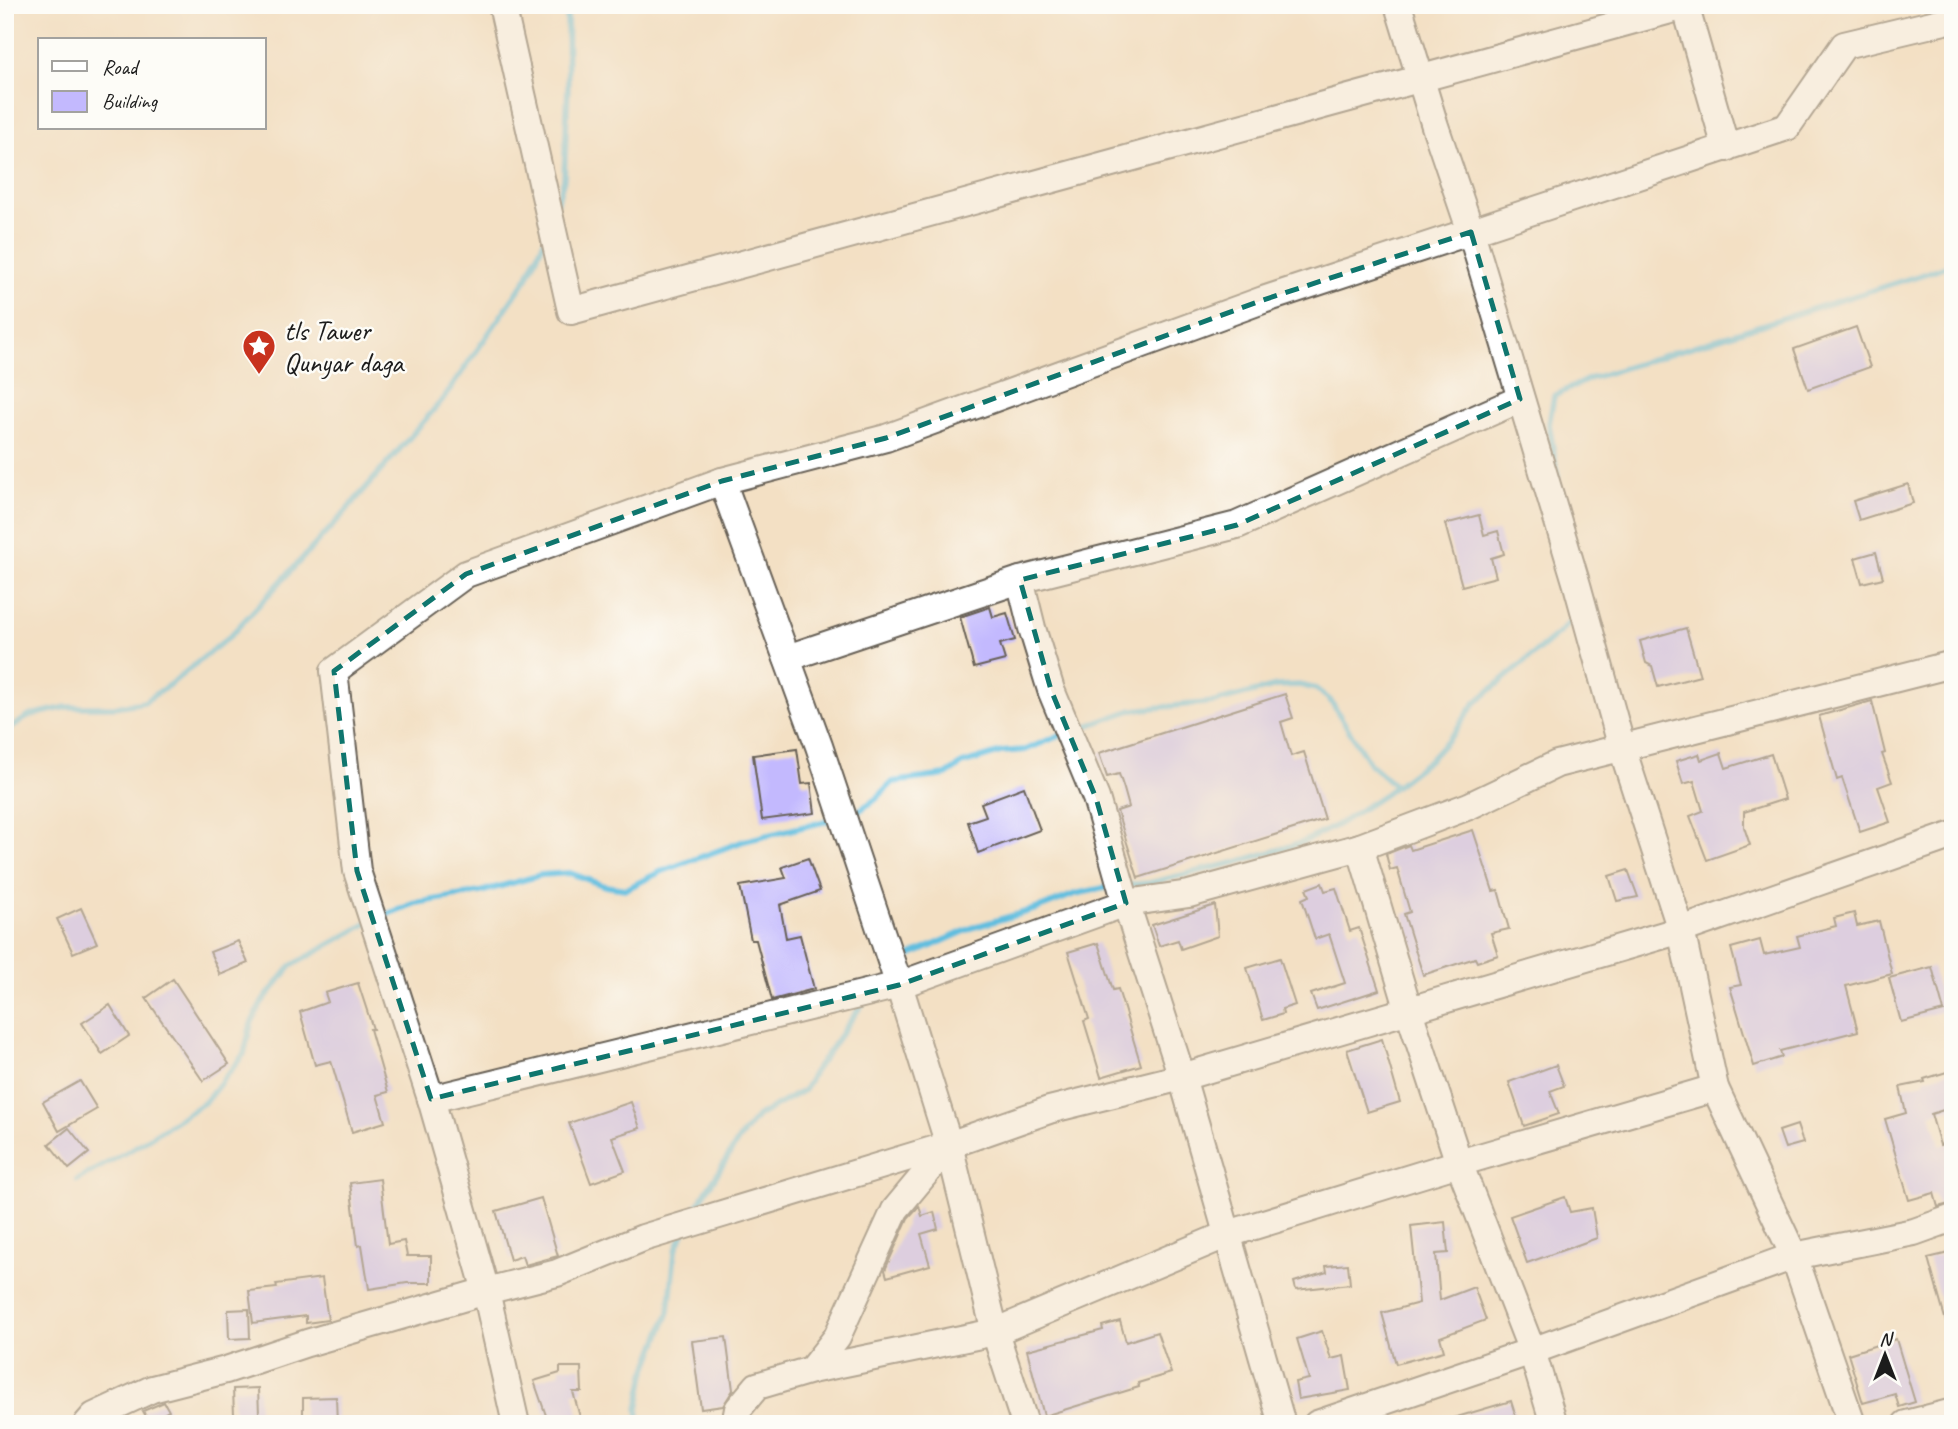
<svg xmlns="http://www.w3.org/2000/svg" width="1958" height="1429" font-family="Caveat,sans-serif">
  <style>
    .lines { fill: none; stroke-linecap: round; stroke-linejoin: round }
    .stream { stroke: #61bedf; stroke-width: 6 }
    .building { fill: #c3b9fe }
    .minor-casing { stroke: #676157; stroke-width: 30 }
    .minor { stroke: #fff; stroke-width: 26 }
    .marked { fill: none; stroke: #0f766e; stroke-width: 5; stroke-dasharray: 14 9; stroke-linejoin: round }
    .labels { text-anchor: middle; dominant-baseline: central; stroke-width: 5; stroke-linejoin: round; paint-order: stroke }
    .poi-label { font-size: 28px; fill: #1c1c1c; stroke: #fdfcf7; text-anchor: start }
  </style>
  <rect width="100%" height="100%" fill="#fdfcf7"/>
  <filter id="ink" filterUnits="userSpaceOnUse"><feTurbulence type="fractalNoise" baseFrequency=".0143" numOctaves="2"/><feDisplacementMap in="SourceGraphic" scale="14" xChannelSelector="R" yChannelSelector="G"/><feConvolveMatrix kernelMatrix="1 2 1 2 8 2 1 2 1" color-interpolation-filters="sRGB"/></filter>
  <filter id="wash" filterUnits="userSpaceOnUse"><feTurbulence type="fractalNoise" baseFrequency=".00686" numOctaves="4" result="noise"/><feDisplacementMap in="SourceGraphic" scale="28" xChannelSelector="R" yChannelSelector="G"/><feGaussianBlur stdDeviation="1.57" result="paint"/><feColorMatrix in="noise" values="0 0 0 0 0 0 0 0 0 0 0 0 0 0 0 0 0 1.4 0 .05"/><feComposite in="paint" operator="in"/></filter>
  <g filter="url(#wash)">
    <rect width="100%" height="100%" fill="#f3e0c4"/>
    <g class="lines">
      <g class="stream">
        <polyline points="557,202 564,179 568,87 567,5"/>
        <polyline points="1558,477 1549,424 1554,396 1589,379 1927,273 1953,263"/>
        <polyline points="5,731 31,715 67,707 114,707 144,702 172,683 230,636 338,520 444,398 527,278 545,239"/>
        <polyline points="1073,731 1132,710 1215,702 1277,686 1300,685 1316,689 1330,700 1370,764 1395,786"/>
        <polyline points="849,814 857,812 876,799 893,782 946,775 962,764 1001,752 1025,750 1063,734"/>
        <polyline points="1128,885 1149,883 1237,862 1301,843 1339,824 1385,794 1429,760 1454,733 1475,703 1559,633 1575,616 1576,611"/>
        <polyline points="377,918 416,903 480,892 541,875 570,873 605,886 626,889 660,872 744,841 835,819"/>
        <polyline points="899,965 905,958 974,927 1039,908 1075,894 1114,886"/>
        <polyline points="77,1180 132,1149 205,1102 244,1054 251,1024 262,1002 291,966 368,923"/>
        <polyline points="692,1214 739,1139 758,1116 804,1090 814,1072 863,1003"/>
        <polyline points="640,1424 638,1409 645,1374 669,1312 675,1252 683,1233"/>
      </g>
    </g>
    <g id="blocks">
      <g class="building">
        <polygon points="1856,327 1870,367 1808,389 1794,349"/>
        <polygon points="1908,484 1913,503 1859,520 1853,501"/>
        <polygon points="1479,515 1484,535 1498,531 1504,554 1491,558 1496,577 1462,586 1445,524"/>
        <polygon points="1876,552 1883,578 1862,583 1855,558"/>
        <polygon points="990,607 993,617 1007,613 1015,640 1000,644 1005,660 974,668 960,617"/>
        <polygon points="1686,628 1700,676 1658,687 1652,666 1646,663 1640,641"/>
        <polygon points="1285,694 1293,718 1281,722 1291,756 1304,752 1325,819 1138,878 1117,811 1129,807 1124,789 1119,774 1107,777 1099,753"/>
        <polygon points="1872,701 1885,753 1882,754 1892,782 1878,787 1890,822 1860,832 1842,778 1837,780 1819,716"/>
        <polygon points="797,749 802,784 811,783 815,813 762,820 753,755"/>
        <polygon points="1721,753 1726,768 1771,754 1785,799 1744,812 1744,827 1750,845 1707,860 1690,816 1703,811 1694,781 1683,784 1676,761 1699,754 1701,760"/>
        <polygon points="1024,787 1040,830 978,853 968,822 986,816 981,803"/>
        <polygon points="1473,830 1493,891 1498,890 1509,929 1491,933 1498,955 1477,962 1475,958 1423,975 1404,914 1410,912 1397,868 1390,870 1386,854 1409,845 1411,850"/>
        <polygon points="808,858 820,891 780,905 786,938 800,935 814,989 772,1000 756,940 751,940 740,886 786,878 782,867"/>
        <polygon points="1628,870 1638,897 1617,901 1609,876"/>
        <polygon points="1322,883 1325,891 1336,888 1350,931 1359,928 1379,990 1317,1010 1311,994 1345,983 1329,934 1315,939 1302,899 1309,896 1306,889"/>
        <polygon points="1215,905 1218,936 1181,949 1178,940 1159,946 1152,925"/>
        <polygon points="81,908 97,943 73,953 57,919"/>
        <polygon points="1854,913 1857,926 1879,921 1892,974 1846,986 1858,1031 1780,1051 1782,1057 1754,1066 1730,987 1741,985 1731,948 1760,940 1764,955 1800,947 1797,936 1836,926 1834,918"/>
        <polygon points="238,941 248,963 220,975 210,952"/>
        <polygon points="1098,943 1113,990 1118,989 1141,1065 1101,1077 1084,1021 1089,1019 1068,952"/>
        <polygon points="1280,958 1295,1005 1282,1009 1283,1014 1263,1020 1247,968"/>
        <polygon points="1932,967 1944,1011 1901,1022 1889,978"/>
        <polygon points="173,979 229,1064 203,1081 146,998"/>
        <polygon points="358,983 373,1029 370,1029 388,1092 377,1095 385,1122 352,1132 331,1061 315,1065 300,1012 328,1002 325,993"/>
        <polygon points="110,1005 129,1036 102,1054 82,1023"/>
        <polygon points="1382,1039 1400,1102 1367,1112 1347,1050"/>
        <polygon points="1556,1065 1564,1086 1550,1091 1559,1114 1524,1126 1509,1082"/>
        <polygon points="1953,1070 1953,1107 1931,1114 1940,1145 1953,1142 1953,1203 1938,1207 1934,1193 1909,1200 1885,1119 1906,1113 1900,1087 1925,1082 1924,1079"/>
        <polygon points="80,1081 97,1109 59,1131 43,1102"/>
        <polygon points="631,1102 640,1128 612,1137 625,1171 591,1183 569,1123"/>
        <polygon points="1797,1125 1803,1143 1785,1148 1779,1131"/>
        <polygon points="69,1128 89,1153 69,1169 49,1144"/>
        <polygon points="380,1179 388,1244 404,1241 407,1256 431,1256 431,1283 407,1283 369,1289 362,1245 358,1246 350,1183"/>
        <polygon points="1565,1197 1570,1212 1592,1208 1597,1238 1527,1263 1510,1216"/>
        <polygon points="541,1198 558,1256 525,1265 522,1256 510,1260 496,1211"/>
        <polygon points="919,1206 922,1216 934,1212 938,1229 921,1234 930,1265 887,1277 885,1270 908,1218"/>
        <polygon points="1445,1222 1448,1253 1436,1254 1440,1300 1474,1287 1486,1320 1440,1337 1444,1351 1396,1364 1382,1313 1419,1303 1411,1226"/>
        <polygon points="1953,1252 1953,1329 1948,1329 1928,1258"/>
        <polygon points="1348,1264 1350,1284 1296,1290 1294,1282 1327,1272 1326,1266"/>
        <polygon points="322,1278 328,1320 306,1323 306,1316 253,1323 249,1291 277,1288 276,1284"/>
        <polygon points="249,1309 250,1338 229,1339 228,1310"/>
        <polygon points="1120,1321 1126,1342 1157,1332 1171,1373 1138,1383 1139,1387 1044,1416 1027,1350 1103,1330 1102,1326"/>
        <polygon points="1322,1331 1331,1359 1344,1356 1350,1390 1298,1399 1295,1382 1309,1379 1297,1339"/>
        <polygon points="726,1337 733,1390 723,1406 701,1409 692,1341"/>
        <polygon points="1896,1339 1915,1402 1899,1407 1895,1394 1863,1403 1848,1354"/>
        <polygon points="560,1367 581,1367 582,1392 573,1392 582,1424 549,1424 534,1381 560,1373"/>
        <polygon points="258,1388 259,1414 234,1415 233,1389"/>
        <polygon points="336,1397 337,1424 303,1424 303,1398"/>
        <polygon points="1511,1401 1518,1424 1450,1424 1450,1419"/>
        <polygon points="164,1402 169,1411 149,1422 143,1411"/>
      </g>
    </g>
  </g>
  <g filter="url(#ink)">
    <use href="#blocks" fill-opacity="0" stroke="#676157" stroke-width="2"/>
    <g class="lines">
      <defs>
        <g id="minor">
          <polyline points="502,5 571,311 1689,5"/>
          <polyline points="1398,5 1435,126 1471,232 1577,585 1622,748 1681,930 1715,1088 1794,1256 1852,1424"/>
          <polyline points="1685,5 1726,148"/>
          <polyline points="722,481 819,746 899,985 949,1145 995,1332 1025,1424"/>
          <polyline points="1020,580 1032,628 1051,690 1096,798 1126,903 1182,1077 1282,1424"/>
          <polyline points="787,658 1020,580 1237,525 1520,399"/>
          <polyline points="1360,847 1409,1011 1459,1163 1532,1351 1554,1424"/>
          <polyline points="431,1099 899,985 1126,903 1189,894 1360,847 1469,806 1557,764 1953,664"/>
          <polyline points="811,1370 995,1332 1228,1234 1459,1163 1715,1088"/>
          <polyline points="87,1424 94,1416 152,1389 226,1370 307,1343 486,1291 557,1273 643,1238 949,1145 1049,1110 1182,1077 1681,930 1953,835"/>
          <polyline points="516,1424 486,1291 431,1099 357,871 334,671 466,574 722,481 886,438 1263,300 1787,127 1844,45 1953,19"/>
          <polyline points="735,1424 738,1409 757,1386 811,1370 837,1337 895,1210 949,1145"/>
          <polyline points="1317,1424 1532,1351 1794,1256 1914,1232 1953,1218"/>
          <polyline points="1906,1424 1953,1412"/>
        </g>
      </defs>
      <use href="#minor" class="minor-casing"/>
      <use href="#minor" class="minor"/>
    </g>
  </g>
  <path d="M0 0H1958V1429H0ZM 1471,232 L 1520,399 L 1237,525 L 1020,580 L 1051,690 L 1096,798 L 1126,903 L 899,985 L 431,1099 L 357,871 L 334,671 L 466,574 L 722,481 L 886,438 L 1263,300 Z" fill="#f3e0c4" fill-opacity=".55" fill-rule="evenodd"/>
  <path class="marked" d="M 1471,232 L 1520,399 L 1237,525 L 1020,580 L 1051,690 L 1096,798 L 1126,903 L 899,985 L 431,1099 L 357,871 L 334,671 L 466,574 L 722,481 L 886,438 L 1263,300 Z"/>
  <defs>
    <symbol id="sight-pin" viewBox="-11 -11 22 30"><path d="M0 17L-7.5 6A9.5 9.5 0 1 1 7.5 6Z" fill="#c8321e" stroke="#fdfcf7"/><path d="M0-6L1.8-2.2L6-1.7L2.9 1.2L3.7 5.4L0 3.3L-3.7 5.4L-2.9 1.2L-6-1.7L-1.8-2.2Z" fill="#fff"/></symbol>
  </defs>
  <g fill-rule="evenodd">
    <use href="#sight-pin" x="240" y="327" width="38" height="52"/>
  </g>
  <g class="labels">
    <g class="poi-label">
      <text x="284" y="330">tls Tawer<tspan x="284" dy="32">Qunyar daga</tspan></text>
    </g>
  </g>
  <rect width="1958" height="1429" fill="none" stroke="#fdfcf7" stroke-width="28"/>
  <rect x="38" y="38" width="228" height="91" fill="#fdfcf7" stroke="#a3a29f" stroke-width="2"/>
  <rect x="52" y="61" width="35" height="10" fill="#ffffff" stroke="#a3a29f" stroke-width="2"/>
  <text x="102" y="74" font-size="21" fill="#1c1c1c">Road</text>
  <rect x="52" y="91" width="35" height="21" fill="#c3b9fe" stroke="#a3a29f" stroke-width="2"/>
  <text x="102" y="108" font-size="21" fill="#1c1c1c">Building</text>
  <g transform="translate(1885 1355)" stroke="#fdfcf7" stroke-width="5" paint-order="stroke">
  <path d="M0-5L12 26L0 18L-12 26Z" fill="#1c1c1c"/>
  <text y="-10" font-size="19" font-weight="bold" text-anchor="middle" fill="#1c1c1c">N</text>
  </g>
</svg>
